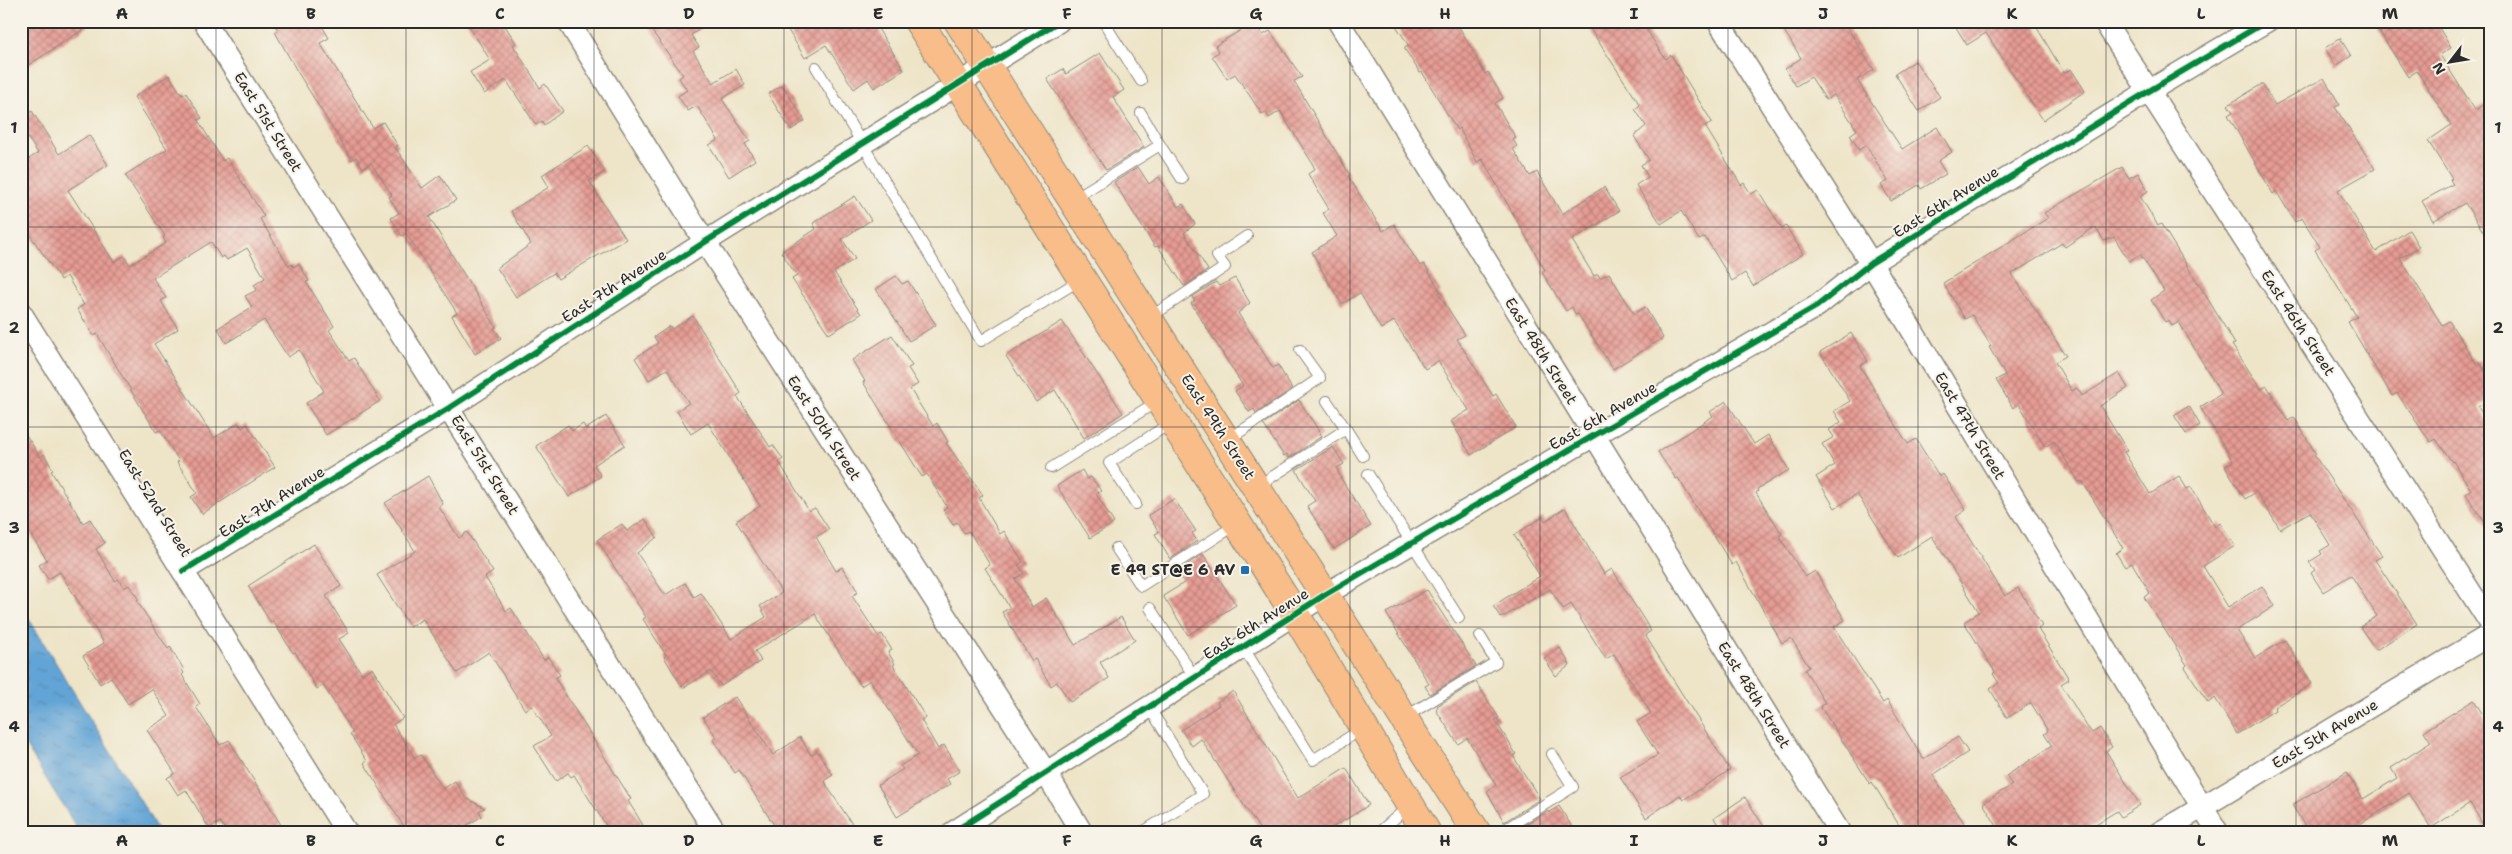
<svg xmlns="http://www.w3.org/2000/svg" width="2512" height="854" font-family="'Shantell Sans',sans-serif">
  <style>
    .water { fill: url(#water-ripples); stroke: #466880 }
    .building { fill: url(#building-cross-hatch) }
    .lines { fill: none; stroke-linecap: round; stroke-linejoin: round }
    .lane-casing { stroke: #8c887a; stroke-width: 12 }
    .street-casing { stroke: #8c887a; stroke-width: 24 }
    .primary-casing { stroke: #8c887a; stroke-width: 30 }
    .lane { stroke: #fff; stroke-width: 10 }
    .street { stroke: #fff; stroke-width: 21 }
    .primary { stroke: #f8bd89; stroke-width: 28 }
    .cycleway-casing { stroke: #f7f3e8; stroke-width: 9 }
    .cycleway { stroke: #00873e; stroke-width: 6 }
    .grid { fill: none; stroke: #2b2b2b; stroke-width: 1; stroke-opacity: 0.55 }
    .poi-dot { fill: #1f6fb2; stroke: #f7f3e8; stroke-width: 2 }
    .labels { text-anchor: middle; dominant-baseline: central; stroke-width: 4; stroke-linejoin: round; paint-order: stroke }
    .street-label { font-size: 15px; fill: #2b2b2b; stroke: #f7f3e8 }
    .poi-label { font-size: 15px; font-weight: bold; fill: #2b2b2b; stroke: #f7f3e8; text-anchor: end }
    .neatline { fill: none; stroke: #2b2b2b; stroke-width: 2 }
    .grid-label { font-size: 16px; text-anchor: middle; font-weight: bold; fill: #2b2b2b }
  </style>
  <defs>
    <pattern id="water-ripples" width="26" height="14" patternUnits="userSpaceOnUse" patternTransform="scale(1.25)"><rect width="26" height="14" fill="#62a4d6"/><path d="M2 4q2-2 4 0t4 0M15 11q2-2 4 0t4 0" fill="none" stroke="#5186ae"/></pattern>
    <pattern id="building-cross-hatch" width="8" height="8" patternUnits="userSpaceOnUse" patternTransform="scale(1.25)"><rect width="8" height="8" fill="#e69c94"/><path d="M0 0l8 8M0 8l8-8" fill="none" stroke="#bb7f79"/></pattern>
  </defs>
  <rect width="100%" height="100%" fill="#f7f3e8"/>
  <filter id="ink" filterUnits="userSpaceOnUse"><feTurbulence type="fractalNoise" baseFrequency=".02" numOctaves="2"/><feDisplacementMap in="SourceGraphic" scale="10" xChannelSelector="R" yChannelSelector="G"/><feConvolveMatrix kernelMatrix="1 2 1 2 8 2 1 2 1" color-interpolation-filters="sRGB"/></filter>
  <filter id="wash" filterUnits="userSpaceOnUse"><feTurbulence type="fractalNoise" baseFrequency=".0096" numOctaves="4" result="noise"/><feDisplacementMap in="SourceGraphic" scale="20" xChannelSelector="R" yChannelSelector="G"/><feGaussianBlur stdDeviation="1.12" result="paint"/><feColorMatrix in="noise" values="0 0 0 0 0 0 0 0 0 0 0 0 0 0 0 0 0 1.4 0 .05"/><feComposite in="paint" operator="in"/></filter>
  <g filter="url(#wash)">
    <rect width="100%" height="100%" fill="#eee5c9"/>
    <polygon class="water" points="21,606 149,815 159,833 80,833 21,738"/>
    <g id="blocks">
      <g class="building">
        <polygon points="21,21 96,21 21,70"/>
        <polygon points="272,21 319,21 329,38 320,43 373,128 383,122 398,146 395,147 422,188 440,175 456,200 429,217 496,327 494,328 501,338 475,354 452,316 457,313 406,233 402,236 391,218 399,213 389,197 392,195 371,163 363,168 356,157 352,160 297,71 275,32 278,30"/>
        <polygon points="466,21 502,21 516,43 513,45 540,88 545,84 563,111 544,125 542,121 536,125 506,80 484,94 470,72 490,60"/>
        <polygon points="645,21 712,21 691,35 699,47 693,51 713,83 736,69 745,85 722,99 750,141 745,144 755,160 729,177 709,145 718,140 697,106 688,111 678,96 687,90 679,78 683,75"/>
        <polygon points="801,21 873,21 904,70 874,88 868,79 854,89 826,45 805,58 788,30"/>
        <polygon points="1393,21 1456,21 1485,74 1488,72 1503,98 1495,103 1516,138 1513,140 1517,146 1513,149 1530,176 1537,172 1562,214 1604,187 1619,211 1572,240 1594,276 1598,274 1600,278 1609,273 1634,314 1645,307 1663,338 1613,369 1578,314 1576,315 1572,307 1566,311 1542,272 1545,270 1482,159 1477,162 1459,128 1457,130 1422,72 1420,73 1404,48 1409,46"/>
        <polygon points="1585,21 1641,21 1664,57 1666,59 1671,55 1712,122 1705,126 1741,185 1744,183 1751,194 1758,190 1782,229 1786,226 1803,254 1753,286 1745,273 1732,281 1705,237 1699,240 1681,211 1661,224 1636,185 1648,177 1641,165 1649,160 1634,136 1646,126 1635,109 1640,105"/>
        <polygon points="1778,21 1843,21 1874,70 1857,80 1902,149 1937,127 1952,152 1938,161 1946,174 1921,189 1919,185 1891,201 1881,185 1888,181 1866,145 1859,150 1850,135 1857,130 1834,95 1826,100 1811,77 1796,86 1785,69 1801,58"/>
        <polygon points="1952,21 2033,21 2064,73 2071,69 2085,91 2043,120 1986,33 1967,45"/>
        <polygon points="2373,21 2435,21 2451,48 2440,55 2475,110 2484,104 2491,115 2491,244 2465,203 2433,221 2422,201 2453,184 2450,180 2452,179 2428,141 2451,125 2417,71 2408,77"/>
        <polygon points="1254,22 1263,35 1270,31 1302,77 1294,81 1350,175 1348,176 1383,231 1394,224 1420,266 1424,264 1441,292 1438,293 1465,335 1457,339 1493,396 1496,394 1516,427 1471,455 1451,421 1469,410 1438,361 1425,369 1394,321 1381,329 1360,293 1342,304 1329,283 1312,252 1337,236 1323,213 1329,209 1308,174 1315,169 1311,161 1280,111 1269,118 1266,112 1262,114 1235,74 1227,79 1212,56 1219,52 1215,46"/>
        <polygon points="2340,38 2351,56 2336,66 2325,48"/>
        <polygon points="1100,53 1124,90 1113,97 1144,147 1106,170 1047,79 1063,69 1066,74"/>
        <polygon points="1915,61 1940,97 1919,111 1895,74"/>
        <polygon points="169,75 182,95 186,93 202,118 198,120 223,161 227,158 237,174 264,216 260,219 289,266 292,264 293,267 299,264 309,281 306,282 334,326 329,330 349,361 354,358 380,401 326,435 306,403 324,391 299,350 288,357 264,320 226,343 218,328 252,307 245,296 257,290 254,285 265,278 247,248 227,260 224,256 221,258 211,242 187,257 153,278 166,298 161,301 178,329 154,344 214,438 238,423 242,428 247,424 275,467 202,514 191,497 197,493 177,462 179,461 160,430 156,432 97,334 94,336 77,309 84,305 67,276 61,280 21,222 21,164 38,153 21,128 21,118 32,111 59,154 89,135 108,165 68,190 114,262 124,256 130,265 166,243 163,237 165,236 125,175 167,149 134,97"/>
        <polygon points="2324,78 2340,105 2335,107 2375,169 2338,190 2376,252 2409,230 2419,247 2400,258 2442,325 2449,321 2476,363 2479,361 2491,380 2491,399 2478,407 2491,427 2491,532 2466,494 2471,490 2453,461 2452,462 2436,439 2431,442 2424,433 2397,393 2392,396 2348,322 2357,317 2315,250 2320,247 2302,218 2295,222 2276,191 2273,194 2228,115 2233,112 2228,105 2262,84 2275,105"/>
        <polygon points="782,85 805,121 791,130 768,94"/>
        <polygon points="588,146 605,172 589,181 626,239 558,279 554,273 516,297 497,268 531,244 511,211 549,187 542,175"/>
        <polygon points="1138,167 1149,184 1159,177 1178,207 1183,204 1195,224 1184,233 1208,270 1184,286 1158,246 1155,247 1114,182"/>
        <polygon points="2122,167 2129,178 2138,173 2148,191 2140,196 2158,226 2161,224 2209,301 2235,344 2232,345 2261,389 2267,386 2288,421 2294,417 2316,454 2314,455 2382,556 2375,560 2417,624 2376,650 2360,627 2377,616 2351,575 2323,592 2311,573 2315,570 2309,562 2322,554 2320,551 2330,545 2310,512 2280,529 2256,492 2245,499 2225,466 2233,461 2200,407 2221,394 2179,322 2172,326 2169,320 2165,322 2151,300 2164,291 2140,254 2129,261 2114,237 2104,241 2095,227 2065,247 2062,243 2012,274 2066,356 2055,362 2072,391 2077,388 2082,396 2119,373 2128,388 2100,406 2127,450 2124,452 2150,494 2179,476 2187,489 2191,487 2215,527 2220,523 2235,546 2203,566 2228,607 2262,586 2274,606 2237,630 2255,658 2285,640 2312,684 2274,707 2275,710 2237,734 2215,698 2208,703 2185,667 2187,665 2144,597 2150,593 2132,563 2125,567 2116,553 2123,548 2082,481 2079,482 2054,441 2045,447 2019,404 2013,408 1996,380 2005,375 1989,347 1991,346 1972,315 1965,319 1943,283 2048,218 2044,213"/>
        <polygon points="855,196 871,220 842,239 855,259 834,272 861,314 829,334 792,279 797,276 781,252 816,229 813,223"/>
        <polygon points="896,276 902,284 908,281 936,325 909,341 876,289"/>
        <polygon points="1235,278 1250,303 1238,313 1273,368 1278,365 1292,389 1256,413 1254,409 1249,412 1235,391 1243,386 1191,303 1195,301 1192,297 1216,282 1219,286"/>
        <polygon points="693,316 741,393 737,396 770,447 773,445 783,459 779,462 809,511 815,508 829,529 816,537 836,571 842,567 858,592 852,596 878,636 882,634 892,650 888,652 895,664 893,665 926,718 921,720 938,749 944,745 960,771 947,779 950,784 897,817 878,785 903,769 900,766 918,755 870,680 861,686 815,614 755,651 761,661 721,686 711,671 683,688 664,657 666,655 643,619 646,617 597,540 622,524 627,531 645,519 657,537 637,553 665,595 685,583 694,597 701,593 731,639 766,617 760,606 782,593 736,521 760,506 708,423 691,434 677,411 689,403 667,369 649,380 635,358 658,343 654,337 670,326 672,329"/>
        <polygon points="1062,321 1123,413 1084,438 1055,390 1036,402 1006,356"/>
        <polygon points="1851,333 1868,361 1860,366 1899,430 1908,444 1916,439 1939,476 1943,474 1966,510 1956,517 2005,596 2018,588 2042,626 2038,629 2069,679 2061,684 2086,725 2092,733 2100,728 2112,747 2106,751 2140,805 2121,817 2117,811 2081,833 2074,833 2067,822 2050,833 2001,833 1983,803 2012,785 2006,776 2052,746 2044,734 2048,731 2031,703 2007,718 1990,689 1999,683 1993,674 1995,672 1964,622 1979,612 1932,536 1898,558 1857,494 1835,508 1816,477 1835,465 1822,444 1834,437 1829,430 1841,422 1834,411 1850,401 1820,352"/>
        <polygon points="892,335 912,366 908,368 918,384 910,389 933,426 937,423 948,442 946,443 983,495 979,498 1000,534 1004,531 1023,562 1018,565 1024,573 1015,579 1032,607 1046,598 1075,645 1121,617 1135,640 1100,662 1109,678 1070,702 1057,682 1051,686 1035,659 1032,661 1002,612 1010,608 985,568 990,565 969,531 964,533 957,522 953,525 943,510 947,507 927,474 922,477 863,382 865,381 852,360"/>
        <polygon points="1299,400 1322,436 1289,458 1287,454 1284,456 1263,424"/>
        <polygon points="1726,401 1754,444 1768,435 1789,470 1757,489 1758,491 1756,493 1782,534 1779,536 1805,577 1815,571 1845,620 1834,627 1883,703 1887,700 1923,759 1958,737 1968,752 1933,775 1966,826 1956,833 1904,833 1872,782 1870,784 1820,706 1825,703 1805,670 1809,667 1791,638 1782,643 1736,562 1732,565 1678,478 1676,479 1658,452 1713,416 1710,412"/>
        <polygon points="2189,406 2200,425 2186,434 2174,415"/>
        <polygon points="606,416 625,445 594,465 601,476 569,497 536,446 568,425 572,431 583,424 586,429"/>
        <polygon points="21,427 40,457 44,454 53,470 51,471 83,523 90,519 105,543 96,549 115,581 118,579 124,588 129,585 139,600 137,601 168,649 170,647 183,668 182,670 184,673 182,675 200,704 196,707 220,745 229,740 286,833 227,833 220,822 209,828 186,790 178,795 167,778 175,773 147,730 169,716 152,689 128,704 111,677 100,684 83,656 104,643 60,572 48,579 39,565 47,560 23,523 31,518 21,502"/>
        <polygon points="1333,447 1344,464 1337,468 1340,477 1371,526 1334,549 1307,506 1315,501 1296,470"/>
        <polygon points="1082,470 1087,479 1091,477 1101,491 1096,494 1114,523 1090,538 1057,486"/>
        <polygon points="428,476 443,504 439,507 459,538 467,532 493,572 485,577 506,611 511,608 544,660 548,657 560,675 555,678 631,799 628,801 643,825 631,833 611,833 574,775 571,777 568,773 556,781 534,746 551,736 532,706 525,710 489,652 457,673 423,619 410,627 377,575 415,551 385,503"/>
        <polygon points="1174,499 1196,531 1192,533 1197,541 1170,559 1155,534 1159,532 1148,515"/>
        <polygon points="1565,508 1604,574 1612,569 1651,631 1645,635 1730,770 1683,800 1680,795 1646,818 1620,777 1658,755 1637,722 1651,713 1614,654 1606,659 1571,604 1563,609 1550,589 1501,618 1493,606 1540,576 1514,535 1543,517 1545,521"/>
        <polygon points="314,544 341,586 326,596 349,633 339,639 362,674 372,668 403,718 393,724 415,758 421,755 443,789 455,781 466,798 485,808 479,811 482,816 455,833 408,833 364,763 367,761 350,734 353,733 323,685 317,689 295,652 293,653 273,621 271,623 248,586"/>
        <polygon points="1203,554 1236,605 1188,635 1163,596 1184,583 1177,571"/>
        <polygon points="1427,590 1476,666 1430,694 1425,686 1429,684 1386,613"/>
        <polygon points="1560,648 1570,665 1556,676 1544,658"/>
        <polygon points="1476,682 1499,718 1495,720 1516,754 1513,756 1540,799 1504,822 1487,791 1496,785 1467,738 1458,744 1436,710 1438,708 1437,706"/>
        <polygon points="1233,691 1298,798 1346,768 1369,805 1324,833 1262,833 1201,739 1192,746 1181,730 1219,705 1217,702"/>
        <polygon points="735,697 773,755 800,737 811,755 817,751 833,775 825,780 827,786 858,833 779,833 739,770 735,773 713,740 717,738 703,717"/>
        <polygon points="2474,700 2491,728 2482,734 2491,748 2491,833 2488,833 2470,803 2431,828 2409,793 2346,833 2309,833 2292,805 2347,772 2363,799 2397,778 2391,768 2431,742 2424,731"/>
        <polygon points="1745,797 1768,833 1723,833 1714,818"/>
        <polygon points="1559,806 1576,833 1512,833 1548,811 1549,813"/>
      </g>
    </g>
  </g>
  <g filter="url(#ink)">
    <use href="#blocks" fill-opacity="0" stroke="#8c887a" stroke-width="1"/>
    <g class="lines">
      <defs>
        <g id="lane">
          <polyline points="1103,21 1141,81"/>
          <polyline points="816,67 981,341 1080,280"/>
          <polyline points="1160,145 1182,179"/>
          <polyline points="1073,199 1160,145 1141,113"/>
          <polyline points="1149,318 1225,267 1217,256 1247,236"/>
          <polyline points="1346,429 1363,456"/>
          <polyline points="1228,440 1320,378 1300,350"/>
          <polyline points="1051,468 1158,401"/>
          <polyline points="1368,474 1459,618"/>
          <polyline points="1258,486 1346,429 1327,401"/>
          <polyline points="1136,504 1109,463 1172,422"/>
          <polyline points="1116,548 1141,586 1237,524"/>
          <polyline points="1150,608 1195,678"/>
          <polyline points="1243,647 1313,760 1362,729"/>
          <polyline points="1405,717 1496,662 1480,636"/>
          <polyline points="1141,833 1203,794 1149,707"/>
          <polyline points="1378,833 1409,806"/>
          <polyline points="1499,833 1573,787 1552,754"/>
        </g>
        <g id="street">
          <polyline points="204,21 716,833"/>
          <polyline points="568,21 705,242 1046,773 1082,833"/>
          <polyline points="1338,21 1840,833"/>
          <polyline points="1718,21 1871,263 2218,833"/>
          <polyline points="2104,21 2491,624"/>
          <polyline points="21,313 347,833"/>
          <polyline points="183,571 449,408 705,242 1059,21"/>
          <polyline points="952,833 1326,594 1593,436 1817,306 1871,263 2149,91 2267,21"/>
          <polyline points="2159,833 2491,634"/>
        </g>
        <g id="primary">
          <polyline points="918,21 1295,614 1427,833"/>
          <polyline points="958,21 1477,833"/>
        </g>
      </defs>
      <use href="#lane" class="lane-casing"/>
      <use href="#street" class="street-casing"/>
      <use href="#primary" class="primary-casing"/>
      <use href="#lane" class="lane"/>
      <use href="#street" class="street"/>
      <use href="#primary" class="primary"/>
      <defs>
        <g id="cycleway">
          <polyline points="183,571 449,408 705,242 1059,21"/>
          <polyline points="952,833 1326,594 1593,436 1817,306 1871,263 2149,91 2267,21"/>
        </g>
      </defs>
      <use href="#cycleway" class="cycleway-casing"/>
      <use href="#cycleway" class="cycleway"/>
    </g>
  </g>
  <path class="grid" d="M 216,21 L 216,833M 406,21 L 406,833M 594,21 L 594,833M 784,21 L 784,833M 972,21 L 972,833M 1162,21 L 1162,833M 1350,21 L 1350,833M 1540,21 L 1540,833M 1728,21 L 1728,833M 1918,21 L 1918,833M 2106,21 L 2106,833M 2296,21 L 2296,833M 21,227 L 2491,227M 21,427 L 2491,427M 21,627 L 2491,627"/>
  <rect class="poi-dot" x="1240" y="565" width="10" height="10" rx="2.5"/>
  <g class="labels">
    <g class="street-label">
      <text transform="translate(268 122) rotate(58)">East 51st Street</text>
      <text transform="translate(1946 202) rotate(-32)">East 6th Avenue</text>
      <text transform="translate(614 286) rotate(-33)">East 7th Avenue</text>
      <text transform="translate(2298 323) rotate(57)">East 46th Street</text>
      <text transform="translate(1541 351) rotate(58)">East 48th Street</text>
      <text transform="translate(1603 416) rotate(-30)">East 6th Avenue</text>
      <text transform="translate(1970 426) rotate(59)">East 47th Street</text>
      <text transform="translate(1218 427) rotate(57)">East 49th Street</text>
      <text transform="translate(824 428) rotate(57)">East 50th Street</text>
      <text transform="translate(485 465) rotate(58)">East 51st Street</text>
      <text transform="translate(272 502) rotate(-32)">East 7th Avenue</text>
      <text transform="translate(155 503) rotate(58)">East 52nd Street</text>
      <text transform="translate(1256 624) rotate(-32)">East 6th Avenue</text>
      <text transform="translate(1754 695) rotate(58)">East 48th Street</text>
      <text transform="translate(2325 734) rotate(-31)">East 5th Avenue</text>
    </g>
    <g class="poi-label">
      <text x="1235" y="570">E 49 ST@E 6 AV</text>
    </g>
  </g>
  <rect width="2512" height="854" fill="none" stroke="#f7f3e8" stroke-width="55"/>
  <g transform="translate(2450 62) rotate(239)" stroke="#f7f3e8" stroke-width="4" paint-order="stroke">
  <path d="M0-4L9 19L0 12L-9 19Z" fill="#2b2b2b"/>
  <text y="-8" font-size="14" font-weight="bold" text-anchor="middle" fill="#2b2b2b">N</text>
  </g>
  <rect x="28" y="28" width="2456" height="798" class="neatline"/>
  <g class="grid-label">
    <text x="122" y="19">A</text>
    <text x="311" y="19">B</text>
    <text x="500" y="19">C</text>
    <text x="689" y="19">D</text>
    <text x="878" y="19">E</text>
    <text x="1067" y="19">F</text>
    <text x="1256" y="19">G</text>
    <text x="1445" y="19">H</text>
    <text x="1634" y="19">I</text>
    <text x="1823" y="19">J</text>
    <text x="2012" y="19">K</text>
    <text x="2201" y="19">L</text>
    <text x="2390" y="19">M</text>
    <text x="14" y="133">1</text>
    <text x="2498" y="133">1</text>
    <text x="14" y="333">2</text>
    <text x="2498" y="333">2</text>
    <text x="14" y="533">3</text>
    <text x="2498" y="533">3</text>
    <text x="14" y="732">4</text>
    <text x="2498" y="732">4</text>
    <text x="122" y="846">A</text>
    <text x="311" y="846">B</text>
    <text x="500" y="846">C</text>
    <text x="689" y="846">D</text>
    <text x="878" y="846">E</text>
    <text x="1067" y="846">F</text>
    <text x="1256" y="846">G</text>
    <text x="1445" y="846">H</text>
    <text x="1634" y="846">I</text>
    <text x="1823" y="846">J</text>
    <text x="2012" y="846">K</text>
    <text x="2201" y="846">L</text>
    <text x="2390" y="846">M</text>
  </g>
</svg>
